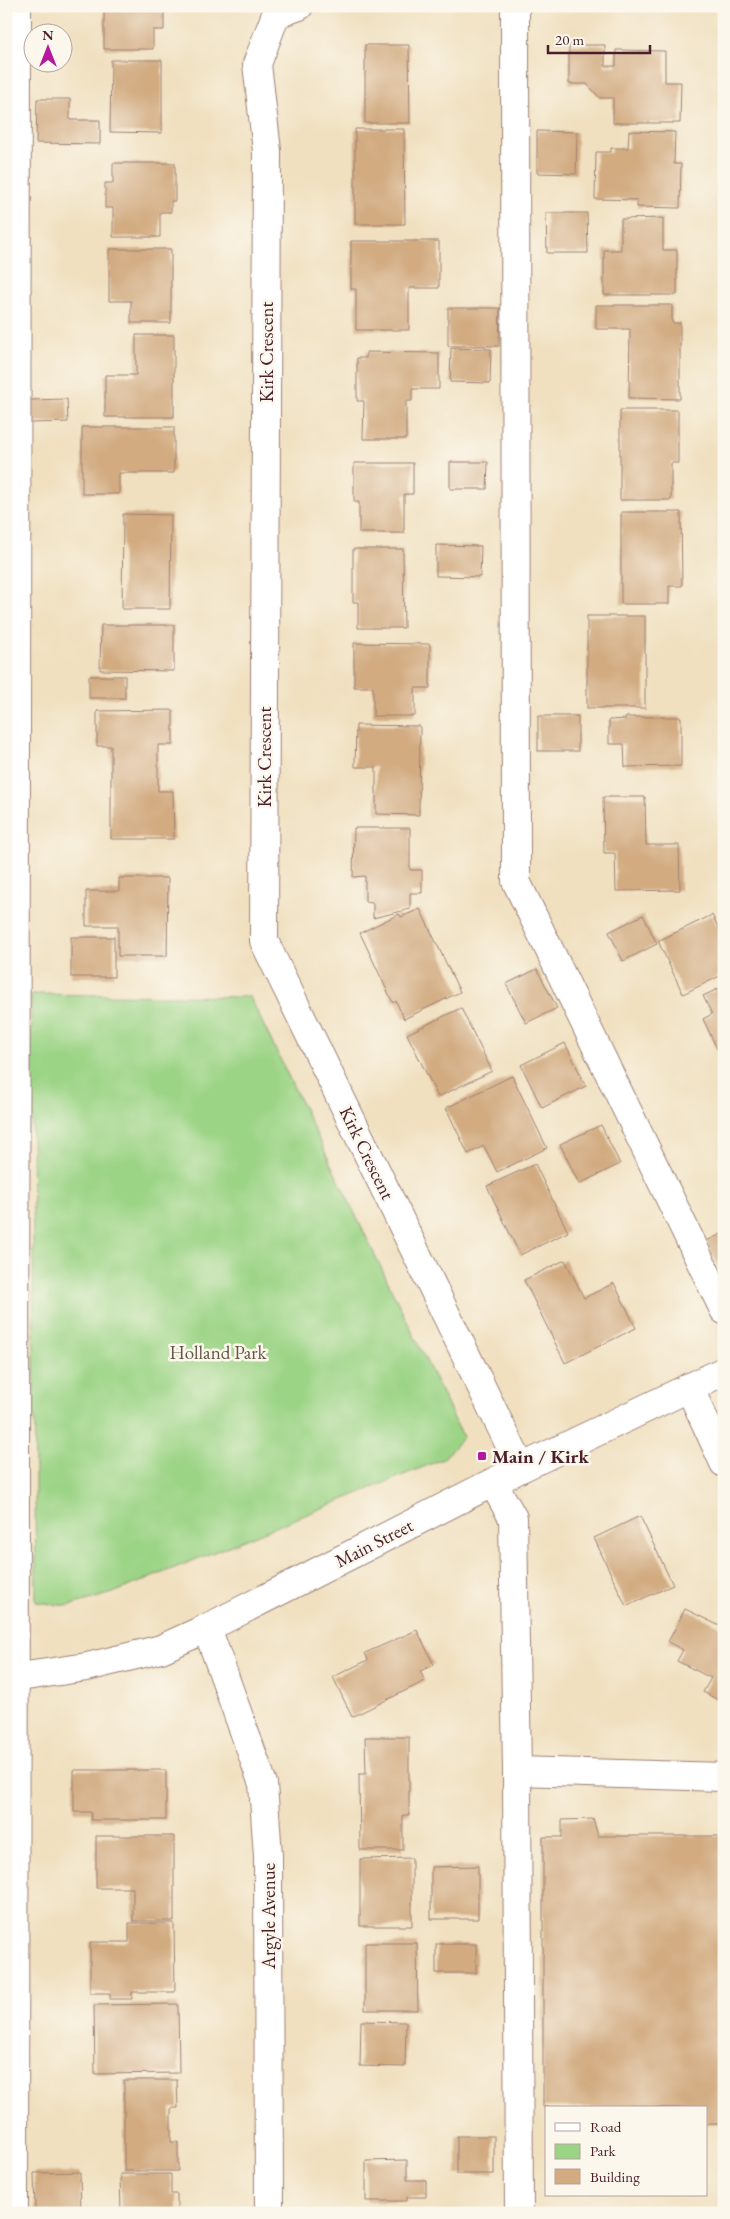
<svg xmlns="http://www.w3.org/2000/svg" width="730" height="2219" font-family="'EB Garamond',serif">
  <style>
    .green { fill: #9cd486; stroke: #737a58 }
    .building { fill: #d2ab81 }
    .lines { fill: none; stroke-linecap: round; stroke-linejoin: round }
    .minor-casing { stroke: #9d8076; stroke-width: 30 }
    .minor { stroke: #fff; stroke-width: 28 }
    .poi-dot { fill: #b5179e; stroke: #fbf7ec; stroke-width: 2 }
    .labels { text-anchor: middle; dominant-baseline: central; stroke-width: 5; stroke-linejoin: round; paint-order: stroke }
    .street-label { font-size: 19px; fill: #4a1f2b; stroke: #fbf7ec }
    .park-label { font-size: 19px; fill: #635546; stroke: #fbf7ec }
    .poi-label { font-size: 19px; font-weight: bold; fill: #4a1f2b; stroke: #fbf7ec; text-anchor: start }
  </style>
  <rect width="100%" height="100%" fill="#fbf7ec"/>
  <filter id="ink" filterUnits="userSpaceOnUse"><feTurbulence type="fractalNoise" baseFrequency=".02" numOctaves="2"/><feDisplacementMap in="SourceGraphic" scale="10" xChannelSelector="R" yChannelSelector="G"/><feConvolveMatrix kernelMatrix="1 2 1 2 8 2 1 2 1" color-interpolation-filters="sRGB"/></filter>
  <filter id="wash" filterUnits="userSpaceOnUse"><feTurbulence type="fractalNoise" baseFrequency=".0096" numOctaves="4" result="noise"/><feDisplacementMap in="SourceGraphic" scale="20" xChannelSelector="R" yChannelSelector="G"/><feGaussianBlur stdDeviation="1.12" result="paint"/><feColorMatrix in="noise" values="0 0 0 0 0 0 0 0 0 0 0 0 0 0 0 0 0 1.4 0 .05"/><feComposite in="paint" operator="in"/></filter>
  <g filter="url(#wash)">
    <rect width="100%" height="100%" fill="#f0e0c0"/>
    <polygon class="green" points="31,994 250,997 463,1437 443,1459 113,1593 68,1606 36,1602"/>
    <g id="blocks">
      <g class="building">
        <polygon points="104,6 164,6 164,30 153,30 153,49 104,49"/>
        <polygon points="365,45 409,45 410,123 365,123"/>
        <polygon points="569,45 605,45 605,66 616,66 616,50 665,51 665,82 681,82 680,123 613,123 613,98 600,98 587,84 569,84"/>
        <polygon points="111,60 162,60 162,133 110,132"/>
        <polygon points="37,99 70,99 70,120 100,120 100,144 36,143"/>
        <polygon points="355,129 404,129 405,224 355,224"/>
        <polygon points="537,131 577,132 576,174 537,173"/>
        <polygon points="629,131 675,132 674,164 681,164 680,208 637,207 637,200 595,199 596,152 611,152 611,148 628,148"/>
        <polygon points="113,163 175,163 175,201 171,201 171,212 160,212 160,237 113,237 113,208 105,208 105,183 113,183"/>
        <polygon points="546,213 587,213 588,253 547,253"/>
        <polygon points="663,218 663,250 677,250 677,295 604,295 604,250 621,250 621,219"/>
        <polygon points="351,241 439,241 439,288 409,288 409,330 356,330 356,289 351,289"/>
        <polygon points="109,249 171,249 171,323 131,323 131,301 109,301"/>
        <polygon points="596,305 672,305 672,323 680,323 680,399 629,398 630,329 596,329"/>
        <polygon points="448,308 500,308 499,346 448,346"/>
        <polygon points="136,335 174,335 174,417 105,417 105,375 136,375"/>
        <polygon points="451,348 491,349 490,383 450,382"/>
        <polygon points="366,352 439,353 439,389 412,389 412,401 406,401 406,439 363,439 364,401 357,401 357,358 366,358"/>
        <polygon points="67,399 68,422 30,423 30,400"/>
        <polygon points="620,410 678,410 678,463 671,463 671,500 620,500"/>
        <polygon points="82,427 174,427 174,473 119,473 119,494 82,494"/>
        <polygon points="450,462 488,462 487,489 450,489"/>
        <polygon points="354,463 413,463 413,494 404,494 404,533 359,533 359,502 354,502"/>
        <polygon points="621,512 681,512 682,586 669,586 669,604 621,604"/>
        <polygon points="123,514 171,515 170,609 122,609"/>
        <polygon points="436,545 481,546 480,577 436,576"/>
        <polygon points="353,549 403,549 404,628 358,628 358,602 353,602"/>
        <rect x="587" y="616" width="58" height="92"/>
        <polygon points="101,625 174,625 174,671 100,670"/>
        <polygon points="354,643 430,644 430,688 415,688 415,716 373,716 373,687 354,687"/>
        <rect x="89" y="676" width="36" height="22"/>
        <polygon points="173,710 173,745 158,745 158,791 173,791 174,839 111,839 111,746 97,746 97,711"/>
        <rect x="538" y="716" width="40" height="35"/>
        <polygon points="626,717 681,717 681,766 625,767 624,744 609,744 609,720 626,719"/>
        <polygon points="356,725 420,726 419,815 376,814 376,767 355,767"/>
        <polygon points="603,797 645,797 646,845 679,845 680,890 616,891 615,853 604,853"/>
        <polygon points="354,828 410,828 410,870 422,870 422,893 410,893 410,909 373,918 373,903 365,902 365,876 353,877"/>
        <polygon points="119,878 168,878 167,956 118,956 118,926 86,926 86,891 119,891"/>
        <polygon points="420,909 460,992 404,1019 396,1001 393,1003 360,933 399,914 401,917"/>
        <polygon points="643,915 657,944 623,961 609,932"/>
        <polygon points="712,915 724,939 724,950 719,953 724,962 724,974 683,994 658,941"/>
        <rect x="71" y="937" width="43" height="40"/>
        <polygon points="537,969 557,1008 526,1023 506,984"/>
        <polygon points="724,986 724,1064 703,1019 712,1014 703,996"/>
        <polygon points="461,1008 492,1071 438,1097 407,1034"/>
        <polygon points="565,1043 586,1086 542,1108 521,1065"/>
        <polygon points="512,1076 547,1148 497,1172 484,1146 468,1154 446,1108"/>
        <polygon points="601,1125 620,1164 579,1184 560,1144"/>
        <polygon points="535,1164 568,1232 520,1255 487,1186"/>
        <polygon points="724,1233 724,1278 706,1241"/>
        <polygon points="565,1260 584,1298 614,1283 636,1328 565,1363 524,1280"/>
        <polygon points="640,1516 673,1585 626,1606 594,1538"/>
        <polygon points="685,1609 724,1628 724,1703 703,1692 711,1678 677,1661 683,1650 668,1642"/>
        <polygon points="417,1630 434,1665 420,1671 425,1681 352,1717 333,1677 368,1660 365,1653"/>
        <polygon points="365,1737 409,1737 409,1815 403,1815 403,1850 360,1850 359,1774 366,1774"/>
        <polygon points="74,1770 166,1770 166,1820 91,1820 91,1812 74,1812"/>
        <polygon points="593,1819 598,1836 724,1836 724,2124 706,2124 706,2108 543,2107 543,1837 562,1837 562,1820"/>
        <polygon points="96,1836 174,1836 174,1921 133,1921 133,1888 96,1888"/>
        <polygon points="412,1858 412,1926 360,1926 360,1859"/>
        <polygon points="478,1866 478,1919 431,1919 431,1867"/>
        <polygon points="129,1923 174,1923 175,1992 132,1992 132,1999 110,1999 110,1993 90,1993 90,1942 129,1942"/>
        <polygon points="365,1943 417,1943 418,2010 365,2010"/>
        <rect x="436" y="1944" width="40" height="29"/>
        <polygon points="178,2004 179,2073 95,2074 94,2005"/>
        <polygon points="361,2021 406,2022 405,2067 360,2066"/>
        <polygon points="124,2080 177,2080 178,2108 171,2108 171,2142 178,2142 178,2171 124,2171"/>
        <rect x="457" y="2136" width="37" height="38"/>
        <polygon points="407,2160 407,2180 426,2180 426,2197 407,2197 407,2201 366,2201 366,2161"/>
        <polygon points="80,2172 81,2213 35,2213 34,2173"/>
        <polygon points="120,2174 171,2174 171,2194 177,2194 177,2213 121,2213"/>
      </g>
    </g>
  </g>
  <g filter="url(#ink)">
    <use href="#blocks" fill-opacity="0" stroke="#9d8076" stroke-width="1"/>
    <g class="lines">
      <defs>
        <g id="minor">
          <polyline points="299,6 276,14 257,64 267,151 264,941 521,1468"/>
          <polyline points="515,6 516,881 724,1310"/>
          <polyline points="689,1387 724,1463"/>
          <polyline points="493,1483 513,1518 517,1771 519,2213"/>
          <polyline points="207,1628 263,1784 268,1856 269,2213"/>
          <polyline points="6,1679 87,1667 161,1649 207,1628 521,1468 724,1371"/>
          <polyline points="517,1771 724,1777"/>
          <polyline points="14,2213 17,6"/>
        </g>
      </defs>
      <use href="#minor" class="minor-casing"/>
      <use href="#minor" class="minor"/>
    </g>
  </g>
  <rect class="poi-dot" x="477" y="1451" width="10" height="10" rx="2.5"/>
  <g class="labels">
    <g class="street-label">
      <text transform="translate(266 352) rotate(-90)">Kirk Crescent</text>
      <text transform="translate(264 757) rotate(-90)">Kirk Crescent</text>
      <text transform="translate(367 1153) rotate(64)">Kirk Crescent</text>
      <text transform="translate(374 1543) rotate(-27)">Main Street</text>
      <text transform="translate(268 1916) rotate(-90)">Argyle Avenue</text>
    </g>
    <g class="park-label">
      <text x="218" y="1352">Holland Park</text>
    </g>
    <g class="poi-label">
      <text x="492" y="1456">Main / Kirk</text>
    </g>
  </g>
  <rect width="730" height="2219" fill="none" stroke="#fbf7ec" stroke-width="25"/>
  <rect x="545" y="2106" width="162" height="90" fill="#fbf7ec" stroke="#b4a19f"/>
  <rect x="555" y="2123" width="25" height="8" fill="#ffffff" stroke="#b4a19f"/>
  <text x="590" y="2132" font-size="15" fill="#4a1f2b">Road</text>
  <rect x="555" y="2144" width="25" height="15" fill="#9cd486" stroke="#b4a19f"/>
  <text x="590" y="2156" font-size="15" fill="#4a1f2b">Park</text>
  <rect x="555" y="2169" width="25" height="15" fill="#d2ab81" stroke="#b4a19f"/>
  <text x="590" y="2182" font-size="15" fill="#4a1f2b">Building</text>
  <g transform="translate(48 48)"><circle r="24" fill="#fbf7ec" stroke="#b4a19f"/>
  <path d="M0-4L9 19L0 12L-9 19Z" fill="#b5179e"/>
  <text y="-8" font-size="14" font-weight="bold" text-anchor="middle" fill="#4a1f2b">N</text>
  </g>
  <path d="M548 45v8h102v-8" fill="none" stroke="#4a1f2b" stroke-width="2.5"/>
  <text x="555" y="45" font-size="15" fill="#4a1f2b" stroke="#fbf7ec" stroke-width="4" paint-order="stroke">20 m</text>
</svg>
